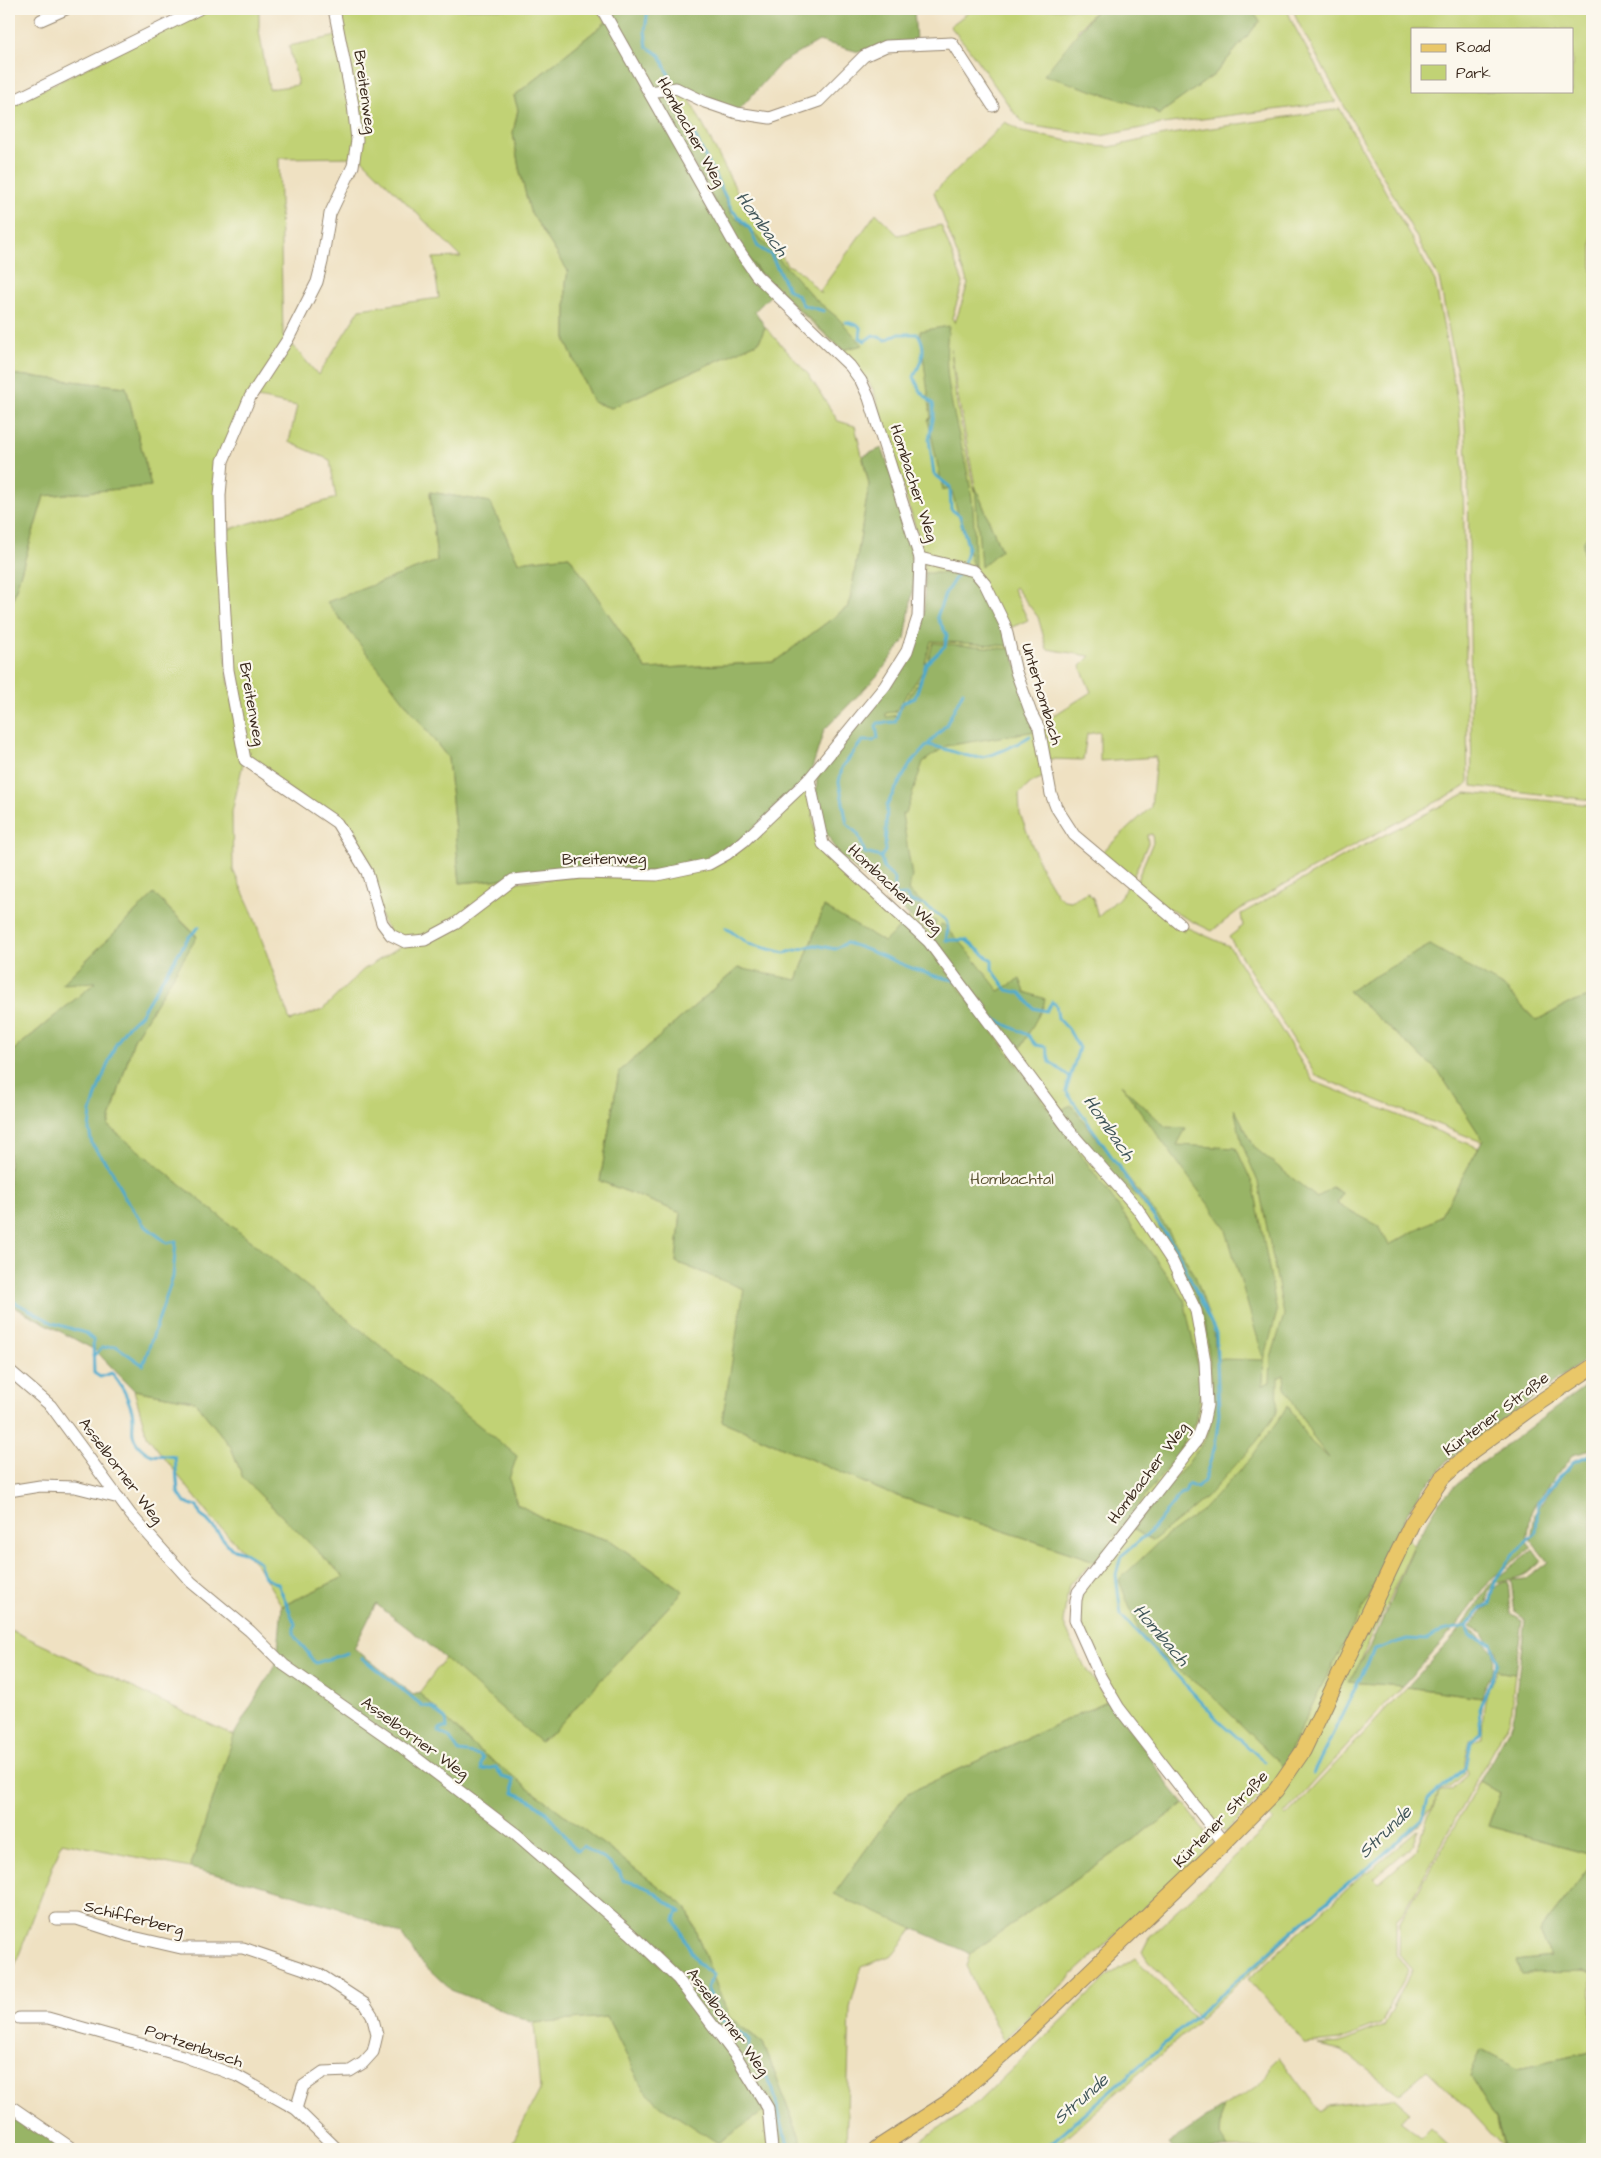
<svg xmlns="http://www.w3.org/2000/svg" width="1601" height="2158" font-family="'Architects Daughter',sans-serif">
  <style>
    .green { fill: #c1d275; stroke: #7e7e4a; fill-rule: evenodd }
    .forest { fill: #98b466; stroke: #6a6f42 }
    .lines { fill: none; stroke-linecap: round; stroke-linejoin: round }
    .stream { stroke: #4fabcd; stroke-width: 3 }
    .minor-casing { stroke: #958670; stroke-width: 13 }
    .major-casing { stroke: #958670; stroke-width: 17 }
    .minor { stroke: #fff; stroke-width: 11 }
    .major { stroke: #e9c769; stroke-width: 15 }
    .labels { text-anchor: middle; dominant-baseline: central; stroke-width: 4.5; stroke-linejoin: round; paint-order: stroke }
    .street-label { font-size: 16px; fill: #3b2a1e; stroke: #fbf7ec }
    .park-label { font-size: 16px; fill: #5c5434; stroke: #fbf7ec }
    .water-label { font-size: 18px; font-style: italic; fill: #42575b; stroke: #fbf7ec }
  </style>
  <rect width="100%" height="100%" fill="#fbf7ec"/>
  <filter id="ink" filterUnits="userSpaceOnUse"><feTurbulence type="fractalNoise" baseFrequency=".02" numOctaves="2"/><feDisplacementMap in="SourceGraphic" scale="10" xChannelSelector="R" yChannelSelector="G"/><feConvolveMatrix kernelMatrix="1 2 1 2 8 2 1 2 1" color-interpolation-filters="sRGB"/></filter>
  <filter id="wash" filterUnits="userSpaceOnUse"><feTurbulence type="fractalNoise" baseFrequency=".0096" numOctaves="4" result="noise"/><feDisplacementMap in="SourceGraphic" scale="20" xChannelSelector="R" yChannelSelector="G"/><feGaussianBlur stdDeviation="1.12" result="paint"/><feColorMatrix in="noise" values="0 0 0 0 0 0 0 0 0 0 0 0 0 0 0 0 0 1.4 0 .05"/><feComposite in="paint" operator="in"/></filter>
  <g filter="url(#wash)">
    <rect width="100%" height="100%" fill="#efe1c2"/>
    <g class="green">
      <path d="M 206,9 L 259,9 L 259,30 L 269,89 L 298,85 L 289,46 L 342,35 L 337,9 L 597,9 L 606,22 L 514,96 L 518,109 L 513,133 L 519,168 L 530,211 L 568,271 L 566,283 L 566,342 L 593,402 L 611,408 L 759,342 L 765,327 L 808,374 L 838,421 L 855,426 L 869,485 L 849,606 L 774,662 L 646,669 L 569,556 L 518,562 L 490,502 L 430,492 L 437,561 L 328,602 L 448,758 L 460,883 L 513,878 L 454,922 L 425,939 L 406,941 L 392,934 L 383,922 L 368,871 L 338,822 L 248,761 L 231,670 L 223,531 L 336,498 L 330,460 L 289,442 L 297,406 L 253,397 L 288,340 L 318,375 L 360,309 L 439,298 L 433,258 L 461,257 L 360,157 L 279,158 L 283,335 L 286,338 L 249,396 L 220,461 L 219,542 L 227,671 L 243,763 L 232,812 L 233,870 L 253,914 L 290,1021 L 322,1010 L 363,970 L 404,944 L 426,941 L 456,924 L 515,882 L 582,876 L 657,878 L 710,866 L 728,856 L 747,842 L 809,782 L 816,844 L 903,923 L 913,914 L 833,843 L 821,817 L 818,803 L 818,774 L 822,764 L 847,732 L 888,690 L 913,655 L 925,618 L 925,574 L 919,539 L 873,389 L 853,360 L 776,290 L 739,246 L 708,191 L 680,131 L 653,81 L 607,9 L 668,9 L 688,96 L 745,207 L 752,218 L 767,230 L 787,265 C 802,269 810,284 822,294 L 820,291 L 876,213 L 898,235 L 941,225 L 963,283 L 952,318 L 955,323 L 968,284 L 934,192 L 1005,122 L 1022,132 L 1095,146 L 1110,147 L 1165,135 L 1340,109 L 1435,281 L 1459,411 L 1463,474 L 1468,782 L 1465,787 L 1358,843 L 1239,910 L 1212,931 C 1185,918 1160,906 1137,887 L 1137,880 L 1153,842 L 1152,834 L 1147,835 L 1148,843 L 1133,877 L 1127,878 L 1100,854 L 1151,807 L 1156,757 L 1100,761 L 1100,732 L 1087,734 L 1083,760 L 1049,759 L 1040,724 L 1091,692 L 1080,666 L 1090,656 L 1047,649 L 1038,617 L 1015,587 L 1013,589 L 1028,620 L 1003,631 L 1009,640 L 1011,673 L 1023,711 L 1040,735 L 1046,773 L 1045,776 L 1031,783 L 1019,794 L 1020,814 L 1041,868 L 1057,895 L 1064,900 L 1071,901 L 1087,892 L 1093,898 L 1098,917 L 1119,898 L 1130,883 L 1175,925 L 1184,931 L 1181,925 L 1229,946 L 1313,1081 L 1479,1148 L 1440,1217 L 1391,1244 L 1406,1256 L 1408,1277 L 1387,1327 L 1371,1351 L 1346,1468 L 1353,1487 L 1414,1545 L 1351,1682 L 1402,1686 L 1285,1814 L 1287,1816 L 1407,1687 L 1482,1697 L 1479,1735 L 1470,1740 L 1465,1761 L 1465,1774 L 1451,1786 L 1439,1792 L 1433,1808 L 1426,1813 L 1422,1822 L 1363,1871 L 1367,1873 L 1419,1829 L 1413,1845 L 1374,1878 L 1379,1883 L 1417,1850 L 1429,1814 L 1434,1808 L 1439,1793 L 1452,1789 L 1468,1775 L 1467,1761 L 1471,1743 L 1482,1737 C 1483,1714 1483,1692 1497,1673 L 1496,1670 L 1515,1673 L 1510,1719 L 1405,1910 L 1396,1920 L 1396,1955 L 1408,1971 L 1381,2024 L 1339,2040 L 1306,2044 L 1248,1979 L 1363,1875 L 1362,1871 L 1199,2019 L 1142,1952 L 1150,1936 L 1274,1820 L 1268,1816 L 1283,1798 L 1275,1806 L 1260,1796 L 1226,1832 L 1223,1831 L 1167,1765 L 1117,1699 L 1086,1639 L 1077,1606 L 1082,1592 L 1111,1557 L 815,1449 L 744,1409 L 764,1283 L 691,1259 L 682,1198 L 609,1165 L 619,1101 L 744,969 L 738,968 L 619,1072 L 600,1181 L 681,1213 L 676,1262 L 745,1289 L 722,1421 L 888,1493 L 1095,1561 L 1069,1584 L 1063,1622 L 1078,1655 L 1107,1701 L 906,1794 L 835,1893 L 914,1928 L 892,1955 L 861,1967 L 850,2008 L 846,2149 L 804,2149 L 763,2043 L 729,2017 L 686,1907 L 477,1749 L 419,1693 L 445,1658 L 541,1742 L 552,1733 L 683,1591 L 611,1541 L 550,1522 L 517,1504 L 509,1479 L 516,1456 L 108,1126 L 134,1039 L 197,936 L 154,894 L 63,983 L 97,981 L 9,1054 L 9,612 L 44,496 L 151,486 L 126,387 L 9,374 L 9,106 ZM 951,349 L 958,397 L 975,486 L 1001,550 L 999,552 L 973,485 L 956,399 ZM 824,907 L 842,918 L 827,912 L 809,989 L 771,979 L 769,975 L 797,981 ZM 1283,1171 L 1317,1198 L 1332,1187 L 1342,1193 L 1337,1203 L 1356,1214 L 1342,1207 L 1294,1191 L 1282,1180 Z"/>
      <polygon points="973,9 1097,9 1077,31 1158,115 1214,75 1260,21 1250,9 1287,9 1293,24 1336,102 1162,124 1101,136 1026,125 1015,114 969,49 950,26"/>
      <path d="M 1293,9 L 1592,9 L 1592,529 L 1583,542 L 1590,573 L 1590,585 L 1592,584 L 1592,800 L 1472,786 L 1468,473 L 1464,410 L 1439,278 L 1298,22 ZM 1412,29 L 1572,29 L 1572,91 L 1412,91 Z"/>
      <polygon points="1466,793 1592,805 1592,996 1568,1004 1536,1021 1504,987 1348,991 1439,1072 1483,1140 1482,1142 1316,1076 1229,937 1243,926 1241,914 1361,847"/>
      <polygon points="134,1390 194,1401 231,1447 243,1478 344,1577 282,1606 257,1565 215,1522 147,1436"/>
      <polygon points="9,1629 235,1736 190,1868 62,1842 9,1981"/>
      <polygon points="1480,1781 1500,1793 1488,1826 1592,1854 1592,1864 1540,1931 1551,1957 1516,1961 1592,1974 1591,2052 1518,2068 1481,2049 1470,2076 1497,2121 1504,2148 1474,2115 1427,2070 1399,2094 1342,2050 1318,2045 1340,2043 1384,2026 1412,1970 1399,1955 1400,1922"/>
      <polygon points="1184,1804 1214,1843 1003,2040 966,1967 970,1953"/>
      <polygon points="1135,1958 1198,2022 1052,2149 907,2149 976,2104 1108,1976"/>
      <polygon points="607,2017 644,2090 767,2109 770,2149 509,2149 540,2090 534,2023"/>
      <path d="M 1279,2057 L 1320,2112 L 1327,2106 L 1394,2098 L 1410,2112 L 1401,2122 L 1421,2137 L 1430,2128 L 1452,2149 L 1228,2149 L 1220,2136 L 1222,2107 C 1237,2098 1268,2087 1269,2067 Z"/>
    </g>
    <g class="forest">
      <polygon points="605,9 914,9 916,42 886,44 859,52 819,41 781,63 737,112 666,87 642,87 772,294 755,311 765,327 759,342 611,408 593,402 566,342 566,283 568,271 530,211 519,168 513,133 518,110 514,96 611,18"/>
      <polygon points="1097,9 1250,9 1260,21 1214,75 1158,115 1156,111 1044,75"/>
      <polygon points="672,92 674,98 672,109 693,128 732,215 761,239 815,299 838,318 863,345 843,350 760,273 742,249 655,97"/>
      <path d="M 949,326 C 939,379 961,434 970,486 C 975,512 974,541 975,567 L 973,567 L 951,488 L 943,490 L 928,420 L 931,417 L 920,331 Z"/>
      <polygon points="9,374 126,387 151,486 44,496 9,612"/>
      <polygon points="882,448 908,525 914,582 905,639 879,674 824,730 810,775 743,838 709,860 657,871 513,878 460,883 448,758 327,602 437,561 430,492 490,502 518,562 569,556 646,669 774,662 849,606 869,485 863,456"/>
      <polygon points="975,486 1001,550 981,567"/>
      <polygon points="1592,529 1592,584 1590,585 1590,573 1585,570 1583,542"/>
      <polygon points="925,573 975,573 1012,646 931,641 923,671 895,712 886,713 886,717 897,715 925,671 933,643 1012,649 1036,731 946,746 923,762 906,813 902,814 912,876 908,891 923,903 917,910 936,921 933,930 938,933 941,924 944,925 964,946 999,991 1020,979 1025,992 1045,999 1043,1007 1019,1051 931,934 838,854 821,823 816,799 817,778 909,659 919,636 924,615"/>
      <polygon points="154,894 197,937 134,1039 108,1126 517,1456 509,1479 517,1504 550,1522 611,1541 683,1591 552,1733 540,1742 426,1642 376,1604 354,1648 413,1695 419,1693 477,1749 686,1907 729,2017 763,2043 804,2149 773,2149 769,2108 718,2143 661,2106 644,2090 607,2017 534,2023 451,1990 418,1959 402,1935 345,1910 268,1887 190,1868 235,1733 277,1662 282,1606 344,1577 243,1478 231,1447 194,1401 134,1390 95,1350 9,1304 9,1054 96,982 62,984"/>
      <polygon points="824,907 884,942 901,926 921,937 1012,1058 1184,1299 1202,1385 1195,1422 1174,1459 1095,1561 888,1493 722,1421 744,1289 676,1262 681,1213 600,1181 619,1072 738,968 797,980"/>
      <polygon points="1430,945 1504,987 1536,1021 1568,1004 1592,996 1592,1355 1448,1460 1437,1475 1423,1489 1408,1511 1368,1599 1320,1689 1283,1766 1211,1695 1162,1657 1140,1634 1119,1580 1162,1539 1203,1510 1251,1458 1288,1406 1311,1442 1329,1458 1315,1440 1285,1388 1284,1375 1278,1378 1277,1412 1257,1441 1205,1499 1152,1541 1133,1529 1168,1485 1186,1466 1207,1437 1211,1420 1212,1383 1206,1327 1196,1297 1155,1220 1137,1196 1116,1178 1061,1110 1071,1105 1164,1224 1195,1275 1214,1331 1216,1359 1264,1360 1225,1227 1121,1085 1166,1127 1186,1128 1177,1145 1236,1148 1254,1187 1277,1312 1264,1360 1263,1385 1270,1382 1271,1358 1284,1315 1258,1182 1242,1144 1234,1108 1255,1148 1317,1198 1332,1187 1342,1193 1337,1204 1379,1226 1389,1245 1440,1217 1483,1140 1439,1072 1348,991"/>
      <polygon points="1592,1381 1592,1450 1572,1455 1536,1503 1531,1512 1527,1542 1531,1548 1492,1578 1453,1630 1402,1686 1348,1682 1372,1644 1418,1537 1440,1501 1470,1472"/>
      <polygon points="1592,1455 1592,1854 1488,1826 1500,1793 1480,1781 1513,1721 1525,1620 1515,1613 1511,1580 1526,1579 1548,1562 1531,1541 1535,1513 1543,1501 1574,1460"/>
      <path d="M 1533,1550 L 1541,1561 C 1536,1565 1531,1571 1526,1574 C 1506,1585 1491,1573 1487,1603 L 1481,1607 L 1466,1627 L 1480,1637 L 1494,1652 L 1493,1672 L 1486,1683 L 1482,1697 L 1407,1687 L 1457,1633 L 1493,1581 Z"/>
      <path d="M 1508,1581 L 1511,1615 L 1522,1621 L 1515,1673 L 1496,1670 L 1497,1651 L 1483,1634 L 1470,1627 C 1477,1620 1482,1610 1490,1605 C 1491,1590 1494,1585 1508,1581 Z"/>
      <polygon points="1107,1701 1140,1742 1169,1786 1184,1804 970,1953 834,1894 906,1794"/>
      <polygon points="1592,1864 1592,1974 1585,1972 1521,1973 1516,1961 1551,1957 1540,1931"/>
      <polygon points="1592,2048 1592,2149 1505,2149 1497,2121 1470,2076 1481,2049 1518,2068 1591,2052"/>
      <polygon points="1222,2107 1220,2135 1228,2149 1172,2149 1168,2144"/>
      <polygon points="9,2109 77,2149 9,2149"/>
    </g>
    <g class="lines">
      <g class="stream">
        <polyline points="648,9 645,31 647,47 660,55 672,82"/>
        <polyline points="681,108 732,210 750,229 758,247 771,255 788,289 798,296 803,305 824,311"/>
        <path d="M 846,322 L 858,325 L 861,329 L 860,338 L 865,341 L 873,335 L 886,340 L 897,334 L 918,334 C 928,350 921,361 914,377 L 920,391 L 933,404 L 934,414 L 929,439 L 934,474 L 950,487 L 951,509 L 960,516 L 968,546 L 964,563"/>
        <polyline points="959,572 945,594 937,617 947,635 945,646 926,664 915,698 902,703 895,722 878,723 876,726 878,738 873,741 862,741 842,768 839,782 847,824 858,834 865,853 881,857 884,869 895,879 894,896 906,895 910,901 924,905 946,920 948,928 946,940 966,940 992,961 992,969 1007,990 1021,993 1033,1008 1046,1011 1052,1002 1056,1005 1058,1018 1069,1030 1079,1048 1066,1091 1176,1249 1216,1333 1219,1414 1215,1446 1204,1481 1197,1488 1188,1484 1185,1492 1180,1494 1151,1531 1121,1556 1116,1575 1121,1615 1218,1720 1265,1762"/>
        <path d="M 928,745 C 944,747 961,756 975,757 C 989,759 1018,744 1030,736"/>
        <polyline points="881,857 885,851 887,806 891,797 911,763 946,725 963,692"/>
        <path d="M 726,928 L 749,944 L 785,953 L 815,945 L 835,949 L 846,943 C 883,953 915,974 954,980"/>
        <polyline points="994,1019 1028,1035 1036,1045 1046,1047 1050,1062 1070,1077"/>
        <path d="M 9,1299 L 53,1323 L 85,1333 L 93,1340 L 94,1373 L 100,1377 L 112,1373 C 121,1384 128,1397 132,1411 C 136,1425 127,1433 140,1447 C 143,1450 148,1454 153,1455 C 158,1456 167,1455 175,1457 L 178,1492 L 185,1503 L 197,1506 L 201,1516 L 207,1520 L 231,1548 L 243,1552 L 260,1562 C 261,1576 265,1579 278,1584 L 295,1624 C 290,1639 302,1643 308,1653 C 311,1657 311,1660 316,1663 L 347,1653"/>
        <polyline points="93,1356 102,1348 116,1346 143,1365 173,1277 176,1241 167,1243 144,1225 122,1193 112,1171 92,1144 89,1130 91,1112 98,1089 115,1046 126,1028 140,1015 188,938 199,927"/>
        <path d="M 362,1658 L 423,1706 L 431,1707 L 446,1720 L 447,1728 L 440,1728 L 439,1732 L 449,1737 L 459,1752 L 480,1755 L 483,1759 L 481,1765 L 482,1770 L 496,1767 L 502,1777 L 513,1780 L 514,1793 C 537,1801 549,1813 563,1833 C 568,1840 571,1846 578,1851 L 583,1846 C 593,1855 594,1853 604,1859 C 610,1862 613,1868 620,1872 L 622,1880 L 645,1886 L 681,1912 L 677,1913 L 675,1920 L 697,1963 L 714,1975 L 707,1988 L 722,2020 L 749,2039 L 748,2053 L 768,2080 L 773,2089 L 788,2149"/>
        <polyline points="1313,1774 1374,1650 1407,1639 1427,1640 1442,1631 1467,1626"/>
        <polyline points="1044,2149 1323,1905 1379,1858 1423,1818 1428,1799 1466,1768 1471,1742 1481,1731 1479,1709 1498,1663 1492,1643 1471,1636 1467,1626 1482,1608 1490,1604 1496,1579 1513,1554 1536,1533 1538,1503 1573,1462 1592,1454"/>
      </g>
    </g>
  </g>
  <g filter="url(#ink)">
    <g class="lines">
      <defs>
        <g id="minor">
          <polyline points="334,9 353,105 357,140 353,166 330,214 322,262 317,282 288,339 250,397 223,461 220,495 221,542 228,670 245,760 337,823 367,872 382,923 391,935 405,942 425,940 455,924 513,880 582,873 657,875 709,864 727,854 744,841 809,779 885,686 907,651 918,617 920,558 869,398 861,381 850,366 756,275 734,243 602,9"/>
          <polyline points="41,20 66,9"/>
          <polyline points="650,92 676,88 705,102 737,113 770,118 819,101 864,56 886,46 952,43 993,106"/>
          <polyline points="9,103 199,9"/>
          <polyline points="920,558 974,571 985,584 1005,625 1016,672 1031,713 1039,728 1051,794 1056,807 1074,835 1180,924"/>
          <polyline points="809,779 823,844 929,942 1073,1135 1137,1208 1172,1261 1196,1311 1205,1361 1207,1405 1203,1424 1197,1440 1078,1592 1076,1600 1075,1620 1100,1676 1119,1708 1224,1843"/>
          <polyline points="9,1370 51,1406 131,1515 191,1582 250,1631 284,1665 403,1748 516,1834 630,1933 678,1979 738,2059 768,2108 772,2149"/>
          <polyline points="9,1491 40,1486 75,1487 119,1498"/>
          <polyline points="56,1919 77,1919 129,1936 181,1948 243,1948 319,1974 365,2004 372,2015 377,2035 373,2052 363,2063 350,2071 323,2072 303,2086 296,2109"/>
          <polyline points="19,2018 48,2018 183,2056 237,2076 296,2109 337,2149"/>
          <polyline points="9,2105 73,2149"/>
        </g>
        <polyline id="major" points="876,2149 950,2101 1008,2050 1224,1843 1276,1790 1303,1751 1412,1523 1442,1478 1472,1451 1531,1408 1592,1367"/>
      </defs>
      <use href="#minor" class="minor-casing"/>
      <use href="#major" class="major-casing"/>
      <use href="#minor" class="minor"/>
      <use href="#major" class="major"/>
    </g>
  </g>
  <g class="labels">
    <g class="street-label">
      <text transform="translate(365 92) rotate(82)">Breitenweg</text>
      <text transform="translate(691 132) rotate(61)">Hombacher Weg</text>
      <text transform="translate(914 483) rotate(72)">Hombacher Weg</text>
      <text transform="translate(1042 694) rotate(73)">Unterhombach</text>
      <text transform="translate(252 704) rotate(80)">Breitenweg</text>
      <text transform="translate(604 859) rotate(-1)">Breitenweg</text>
      <text transform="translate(895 889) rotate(43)">Hombacher Weg</text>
      <text transform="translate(1496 1414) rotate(-37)">Kürtener Straße</text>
      <text transform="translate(121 1471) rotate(53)">Asselborner Weg</text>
      <text transform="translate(1148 1473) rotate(-53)">Hombacher Weg</text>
      <text transform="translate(415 1738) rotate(36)">Asselborner Weg</text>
      <text transform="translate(1221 1819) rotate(-46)">Kürtener Straße</text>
      <text transform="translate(134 1918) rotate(14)">Schifferberg</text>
      <text transform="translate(728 2022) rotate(54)">Asselborner Weg</text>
      <text transform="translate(194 2046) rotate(19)">Portzenbusch</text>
    </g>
    <g class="park-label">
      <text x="1012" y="1179">Hombachtal</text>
    </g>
    <g class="water-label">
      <text transform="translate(762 224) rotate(54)">Hombach</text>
      <text transform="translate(1109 1128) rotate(55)">Hombach</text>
      <text transform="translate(1161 1635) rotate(49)">Hombach</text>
      <text transform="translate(1385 1832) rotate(-44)">Strunde</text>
      <text transform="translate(1081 2099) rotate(-41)">Strunde</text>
    </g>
  </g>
  <rect width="1601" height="2158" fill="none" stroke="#fbf7ec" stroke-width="30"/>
  <rect x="1411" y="28" width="162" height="65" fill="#fbf7ec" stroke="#aea59a"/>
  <rect x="1421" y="44" width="25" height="8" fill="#e9c769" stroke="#aea59a"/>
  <text x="1456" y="52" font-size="15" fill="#3b2a1e">Road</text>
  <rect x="1421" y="65" width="25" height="15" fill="#c1d275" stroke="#aea59a"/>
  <text x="1456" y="78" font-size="15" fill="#3b2a1e">Park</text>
</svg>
